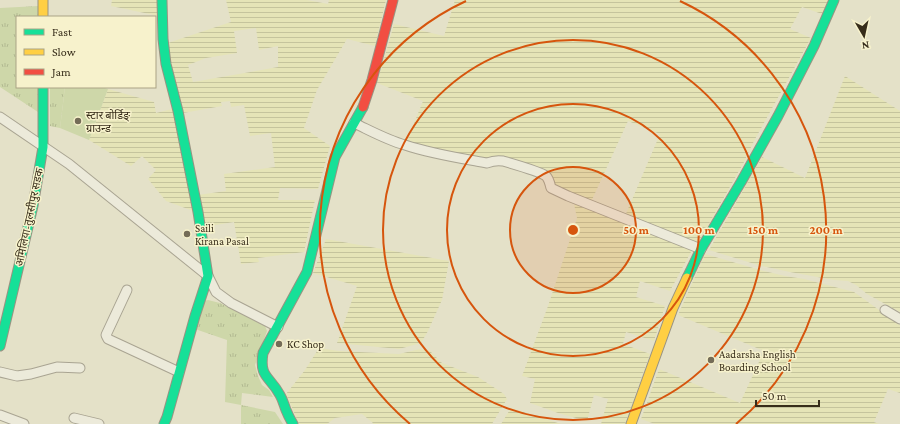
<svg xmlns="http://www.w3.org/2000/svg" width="900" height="424" font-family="'Crimson Pro','Noto Sans Devanagari',serif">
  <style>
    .farmland { fill: url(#farmland-rules); fill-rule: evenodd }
    .grass { fill: url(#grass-tufts) }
    .green { fill: #ced7a9 }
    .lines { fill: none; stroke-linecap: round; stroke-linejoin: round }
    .street-casing { stroke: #a9a492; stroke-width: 11 }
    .fast-casing { stroke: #989382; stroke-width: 11 }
    .slow-casing { stroke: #989382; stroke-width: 11 }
    .jam-casing { stroke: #989382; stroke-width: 11 }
    .street { stroke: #eceada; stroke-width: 9 }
    .fast { stroke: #16e098; stroke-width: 9 }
    .slow { stroke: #ffcf43; stroke-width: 9 }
    .jam { stroke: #f24e42; stroke-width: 9 }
    .ring { fill: none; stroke: #d6550d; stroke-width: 2 }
    .poi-dot { fill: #746c57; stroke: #f7f2cc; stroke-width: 1.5 }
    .labels { text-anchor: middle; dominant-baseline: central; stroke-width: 3; stroke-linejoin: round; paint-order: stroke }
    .poi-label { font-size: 11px; fill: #372d1a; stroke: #f7f2cc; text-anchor: start }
    .street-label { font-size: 11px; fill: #372d1a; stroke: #f7f2cc }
    .centre { fill: #d6550d; stroke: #f7f2cc; stroke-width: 2 }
    .ring-label { font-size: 12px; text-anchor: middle; font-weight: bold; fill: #d6550d; stroke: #f7f2cc; stroke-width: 3; stroke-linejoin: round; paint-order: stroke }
  </style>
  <defs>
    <pattern id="farmland-rules" width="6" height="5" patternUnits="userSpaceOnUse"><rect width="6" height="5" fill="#e5e4b7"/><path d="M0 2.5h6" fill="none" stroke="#c5c49d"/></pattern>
    <pattern id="grass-tufts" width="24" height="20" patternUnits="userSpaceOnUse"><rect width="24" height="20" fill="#ced7a9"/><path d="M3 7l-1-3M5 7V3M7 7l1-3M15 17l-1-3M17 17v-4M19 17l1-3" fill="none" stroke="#b2b991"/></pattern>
  </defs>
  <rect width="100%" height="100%" fill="#e4e1c8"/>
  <g class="farmland">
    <polygon points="112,0 158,0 159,16 111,6"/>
    <path d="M 226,0 L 307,0 L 328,4 L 329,0 L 386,0 L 375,46 L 347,39 L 317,90 L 304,128 L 330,146 L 318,189 L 280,188 L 278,200 L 315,200 L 304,252 L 258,258 L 259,262 L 241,264 L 234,222 L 204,227 L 198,195 L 226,191 L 224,174 L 275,167 L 271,133 L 250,136 L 244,105 L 231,107 L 230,101 L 221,102 L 222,106 L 183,113 L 172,75 L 168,43 L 231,22 ZM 256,28 L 259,50 L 278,46 L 278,67 L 193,82 L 188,65 L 206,58 L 237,53 L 234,31 Z"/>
    <polygon points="455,0 828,0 822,14 802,7 790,29 811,38 754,141 743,164 698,243 625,216 660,134 628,121 591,202 557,187 553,181 548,172 528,165 486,160 449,153 407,141 423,101 377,83 394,24 444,36"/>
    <polygon points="845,76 900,111 900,312 867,294 856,285 848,281 834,280 790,272 758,265 709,250 762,157 805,178"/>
    <polygon points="108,89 154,102 156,113 176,108 196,212 166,201 148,179 156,170 142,156 131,166 89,140"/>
    <polygon points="574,204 692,250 670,291 640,281 636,297 665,306 654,341 626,332 623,344 650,354 625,424 601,424 608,399 594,395 587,421 558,413 530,403 535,379 522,376 548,306 577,218"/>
    <polygon points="326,239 449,261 442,300 428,331 421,343 399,349 337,343 357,286 313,273"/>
    <polygon points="705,254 760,270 785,276 804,279 854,292 900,325 900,393 888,389 874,422 879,424 655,424 641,419 659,369 740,403 764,351 678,315"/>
    <polygon points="319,348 339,351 399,354 420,349 430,351 442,363 478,377 504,394 507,399 492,424 373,424 373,423 362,414 335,418 327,424 299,424 286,394 305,370"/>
    <polygon points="511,408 561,424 501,424"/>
  </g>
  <g class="grass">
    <polygon points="38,6 39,17 17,17 17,87 40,87 41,114 0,87 0,8"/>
    <polygon points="50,87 65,87 60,128 50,126"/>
    <polygon points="208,300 220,303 265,326 267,331 255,365 258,376 262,385 269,390 273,397 242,393 241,405 275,412 283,424 241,424 241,405 225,402 227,340 195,329 204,301"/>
  </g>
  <polygon class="green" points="65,87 102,87 108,89 89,140 60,128"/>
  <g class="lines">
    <defs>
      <g id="street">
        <polyline points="0,117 69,164 208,276 216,292 231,303 278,327"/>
        <path d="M 354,123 C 371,131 387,140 405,145 C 432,154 459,158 487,163 C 492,161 497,160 503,161 C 510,163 541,172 546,176 C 549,179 550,184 551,188 L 568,196 L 701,249"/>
        <polyline points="127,290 106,335 108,339 179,372"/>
        <polyline points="885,310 900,319"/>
        <polyline points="0,372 17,376 31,374 57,367 80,368"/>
        <polyline points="0,415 24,424"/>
        <polyline points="74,418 99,424"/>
      </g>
      <g id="fast">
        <polyline points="162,0 163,39 166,64 178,111 198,212 208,276 195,316 167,417 164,424"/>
        <polyline points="687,278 701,249 741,182 778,116 814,46 834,0"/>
        <polyline points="0,346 33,206 43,147 43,87"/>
        <path d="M 293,424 C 290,419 288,415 286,410 C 284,405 283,400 280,395 C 270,376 259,378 263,353 L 307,272 L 335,157 L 363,107"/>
      </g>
      <g id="slow">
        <polyline points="43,0 43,17"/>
        <polyline points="631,424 673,308 687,278"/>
      </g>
      <polyline id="jam" points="363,107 372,80 393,0"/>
    </defs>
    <use href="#street" class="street-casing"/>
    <use href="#fast" class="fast-casing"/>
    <use href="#slow" class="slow-casing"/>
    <use href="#jam" class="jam-casing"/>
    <use href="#street" class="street"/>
    <use href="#fast" class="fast"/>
    <use href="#slow" class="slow"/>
    <use href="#jam" class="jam"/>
  </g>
  <circle cx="573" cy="230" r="63" fill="#d6550d" fill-opacity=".12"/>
  <g class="ring">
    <circle cx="573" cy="230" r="63"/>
    <circle cx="573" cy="230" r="126"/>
    <circle cx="573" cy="230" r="190"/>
    <path d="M410 424A253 253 0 0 1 466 1M680 1A253 253 0 0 1 736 424"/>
  </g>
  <g class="poi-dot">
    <circle cx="78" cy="121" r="4"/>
    <circle cx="187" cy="234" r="4"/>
    <circle cx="279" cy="344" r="4"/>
    <circle cx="711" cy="360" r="4"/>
  </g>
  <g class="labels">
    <g class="poi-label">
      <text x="86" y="115">स्टार बोर्डिङ्<tspan x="86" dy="13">ग्राउन्ड</tspan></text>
      <text x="195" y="228">Saili<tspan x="195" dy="13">Kirana Pasal</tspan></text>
      <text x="287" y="344">KC Shop</text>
      <text x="719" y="354">Aadarsha English<tspan x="719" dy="13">Boarding School</tspan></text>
    </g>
    <g class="street-label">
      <text transform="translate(29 217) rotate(-78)">अमिलिया-तुलसीपुर सडक</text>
    </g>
  </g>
  <circle cx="573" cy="230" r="6" class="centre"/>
  <g class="ring-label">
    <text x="636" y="234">50 m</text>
    <text x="699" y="234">100 m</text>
    <text x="763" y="234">150 m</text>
    <text x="826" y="234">200 m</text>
  </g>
  <rect x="16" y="16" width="140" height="72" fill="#f7f2cc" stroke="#aaa385"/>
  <rect x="24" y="29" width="20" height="6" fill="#16e098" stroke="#aaa385"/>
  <text x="52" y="36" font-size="12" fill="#372d1a">Fast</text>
  <rect x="24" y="49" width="20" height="6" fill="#ffcf43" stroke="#aaa385"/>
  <text x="52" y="56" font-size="12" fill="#372d1a">Slow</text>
  <rect x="24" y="69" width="20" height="6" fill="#f24e42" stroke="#aaa385"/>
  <text x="52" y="76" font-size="12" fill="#372d1a">Jam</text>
  <g transform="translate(864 36) rotate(171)" stroke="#f7f2cc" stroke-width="3" paint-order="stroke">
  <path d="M0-3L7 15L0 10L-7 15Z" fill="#372d1a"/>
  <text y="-6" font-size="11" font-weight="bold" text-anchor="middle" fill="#372d1a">N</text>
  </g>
  <path d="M756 400v6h63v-6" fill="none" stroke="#372d1a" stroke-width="2"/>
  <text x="762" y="400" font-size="12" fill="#372d1a" stroke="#f7f2cc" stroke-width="3" paint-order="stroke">50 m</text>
</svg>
